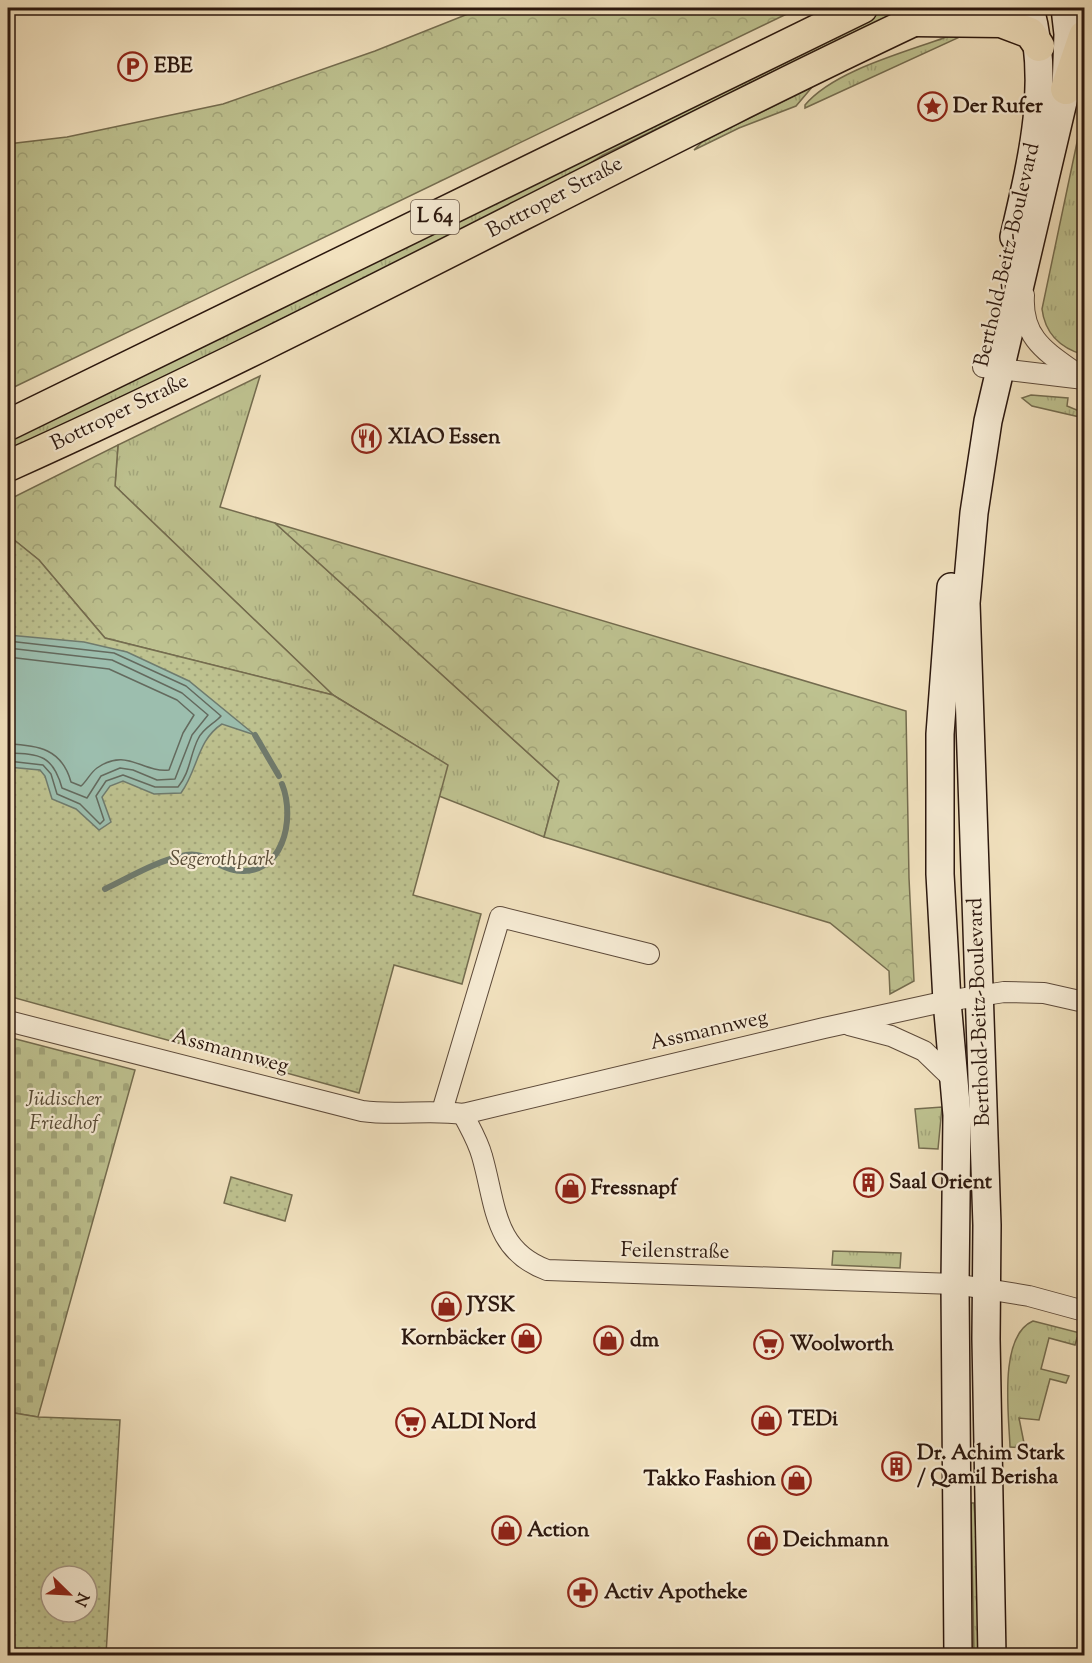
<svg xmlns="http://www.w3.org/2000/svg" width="1092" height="1663" font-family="'Sorts Mill Goudy',serif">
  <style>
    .grass { fill: url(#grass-tufts); stroke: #746c4f; stroke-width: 1.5 }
    .forest { fill: url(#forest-crowns); stroke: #746c4f; stroke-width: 1.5 }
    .cemetery { fill: url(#cemetery-stones); stroke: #746c4f; stroke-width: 1.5 }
    .park { fill: url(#park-dots); stroke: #746c4f; stroke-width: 1.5; fill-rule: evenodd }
    .water { fill: #9cbeae; stroke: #6f7b6e; stroke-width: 1.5 }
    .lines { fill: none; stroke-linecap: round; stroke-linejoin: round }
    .shore { stroke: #646a5e; stroke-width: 1.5 }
    .stream { stroke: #6f7b6e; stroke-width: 6 }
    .street-casing { stroke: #5d4a3a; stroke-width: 22 }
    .secondary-casing { stroke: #2b170e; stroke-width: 30 }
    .primary-casing { stroke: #2b170e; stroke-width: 33 }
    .street { stroke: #f7ecd5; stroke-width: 20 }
    .secondary { stroke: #f7ecd5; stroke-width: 27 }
    .primary { stroke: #f2e2bf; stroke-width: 30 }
    .labels { text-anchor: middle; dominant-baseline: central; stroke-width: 4.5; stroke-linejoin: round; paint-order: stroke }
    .shield { fill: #f7ecd5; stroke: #68574a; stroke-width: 1.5 }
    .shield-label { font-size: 20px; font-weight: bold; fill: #2b170e }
    .poi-label { font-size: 21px; font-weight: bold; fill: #2b170e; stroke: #f7ecd5; text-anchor: start }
    .street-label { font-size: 21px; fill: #2b170e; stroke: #f7ecd5 }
    .park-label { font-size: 21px; font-style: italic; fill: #574a35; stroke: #f7ecd5 }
  </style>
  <defs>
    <pattern id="grass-tufts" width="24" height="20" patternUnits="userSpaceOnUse" patternTransform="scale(1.5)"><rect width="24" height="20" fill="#bec290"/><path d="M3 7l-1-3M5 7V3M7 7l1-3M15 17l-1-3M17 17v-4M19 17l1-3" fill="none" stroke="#a3a67b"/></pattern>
    <pattern id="forest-crowns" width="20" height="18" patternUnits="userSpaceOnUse" patternTransform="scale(1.5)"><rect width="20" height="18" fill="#bec290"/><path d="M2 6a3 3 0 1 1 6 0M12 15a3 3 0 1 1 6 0" fill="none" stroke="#a3a67b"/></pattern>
    <pattern id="cemetery-stones" width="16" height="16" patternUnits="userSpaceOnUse" patternTransform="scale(1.5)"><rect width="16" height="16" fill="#bec290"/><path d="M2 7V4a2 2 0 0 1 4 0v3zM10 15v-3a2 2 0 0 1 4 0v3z" fill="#a3a67b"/></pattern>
    <pattern id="park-dots" width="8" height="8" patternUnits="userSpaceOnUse" patternTransform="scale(1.5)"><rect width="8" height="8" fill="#bec290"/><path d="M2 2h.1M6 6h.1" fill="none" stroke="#a3a67b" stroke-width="1.8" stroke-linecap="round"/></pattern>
  </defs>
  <rect width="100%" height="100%" fill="#f2e2bf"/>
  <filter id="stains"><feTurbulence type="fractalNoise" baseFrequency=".00333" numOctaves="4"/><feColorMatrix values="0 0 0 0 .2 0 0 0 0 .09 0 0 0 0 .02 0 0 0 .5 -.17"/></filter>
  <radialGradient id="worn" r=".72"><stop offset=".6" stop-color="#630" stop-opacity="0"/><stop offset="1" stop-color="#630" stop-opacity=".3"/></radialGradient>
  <g class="grass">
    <polygon points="887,8 905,8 603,155 547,191 8,454 8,439"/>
    <path d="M 960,32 L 962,36 L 805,108 L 805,105 C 836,68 915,50 960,32 Z"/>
    <polygon points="813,86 796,106 739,128 694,150 702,142"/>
    <path d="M 1084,109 L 1084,317 L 1082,325 L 1084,327 L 1084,355 C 1060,348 1045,334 1042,309 Z"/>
    <polygon points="260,376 220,507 275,523 559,781 544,837 439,796 447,765 333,695 115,486 118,445"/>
    <polygon points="1031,395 1068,398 1067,406 1084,413 1084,418 1032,406 1022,398"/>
    <polygon points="942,1107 938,1149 919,1148 915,1109"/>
    <polygon points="833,1251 901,1253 900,1268 832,1265"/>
    <path d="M 1033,1321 L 1084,1334 L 1084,1340 L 1077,1338 L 1075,1345 L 1049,1338 L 1041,1369 L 1069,1376 L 1066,1383 L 1050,1379 L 1039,1420 L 1019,1418 L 1025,1448 L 1010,1447 C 1009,1416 998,1336 1033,1321 Z"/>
    <polygon points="971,1503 974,1503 985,1655 974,1655"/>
  </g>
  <g class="forest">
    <polygon points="483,8 799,8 8,390 8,144 67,137 223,104 375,51"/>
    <polygon points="118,445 115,486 333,695 105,638 39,560 8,535 8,500"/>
    <polygon points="275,523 906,711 909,878 914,981 890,994 889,971 830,923 544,837 559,781"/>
  </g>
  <polygon class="cemetery" points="8,1037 135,1070 38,1417 8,1412"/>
  <g class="park">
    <polygon points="8,535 39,560 105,638 333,695 448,765 413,895 481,914 462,984 394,965 359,1093 8,996"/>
    <polygon points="231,1177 292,1195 285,1221 224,1203"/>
    <path d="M 8,1412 L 38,1417 L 120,1420 L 106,1655 L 8,1655 ZM 51,1576 L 87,1576 L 87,1612 L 51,1612 Z"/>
  </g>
  <path class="water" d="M 8,635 L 84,642 L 127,652 L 189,681 L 255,735 L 222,724 C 197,740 198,770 181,793 L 154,794 L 123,781 L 110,786 L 102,797 L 111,822 L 99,830 L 76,809 L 52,799 L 45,776 L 40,770 L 8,767 Z"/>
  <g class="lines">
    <g class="shore">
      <path d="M 8,641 L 114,653 L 186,686 L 221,716 C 214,724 203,728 198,739 C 190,755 190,773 178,787 L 155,787 L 123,775 L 106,781 L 96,796 L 104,820 L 100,824 L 80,804 L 57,794 L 51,774 L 43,765 L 8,761"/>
      <path d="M 8,648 L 112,660 L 182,693 L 208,715 L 192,735 L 175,779 L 157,780 L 133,770 L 120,768 L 101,776 L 87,798 L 62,788 C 53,755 40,754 8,753"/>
      <path d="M 8,657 L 109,669 L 177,700 L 194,715 L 183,733 L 169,770 C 142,773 127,747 97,768 C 90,773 87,781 81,786 L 71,782 C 62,749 38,745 8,744"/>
    </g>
    <g class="stream">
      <polyline points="255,735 279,776"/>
      <path d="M 105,889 C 130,877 158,860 186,855 C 204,851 217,867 234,870 C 283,879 296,819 282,784"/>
    </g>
    <defs>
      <g id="street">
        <path d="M 1024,295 C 1021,342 1051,354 1084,379"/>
        <polyline points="983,367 1084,379"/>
        <path d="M 8,1021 L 362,1111 C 396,1116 429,1109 463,1114 L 824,1028 L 947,1001 L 1004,992 L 1044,993 L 1084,1002"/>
        <polyline points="849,1025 891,1036 924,1051 954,1080"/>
        <polyline points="442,1111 500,917 649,954"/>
        <path d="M 463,1114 C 470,1128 478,1141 482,1156 C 496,1204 493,1250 547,1270 L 955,1284 L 1029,1296 L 1084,1311"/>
      </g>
      <g id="secondary">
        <path d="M 1014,237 C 1032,160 1051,85 1030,8"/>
        <polyline points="951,587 940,734 940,874 947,1001 957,1115 955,1284 958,1656"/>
        <polyline points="992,1656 986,1339 987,1225 966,603 974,513 988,421 1066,89 1068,34 1065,8"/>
      </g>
      <g id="primary">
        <polyline points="915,21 1001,22 1030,33 1039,46"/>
        <polyline points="1066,89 1084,36"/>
        <polyline points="8,425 862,8"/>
        <path d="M 8,466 C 324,324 627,155 941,8"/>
      </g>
    </defs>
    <use href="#street" class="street-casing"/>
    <use href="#secondary" class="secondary-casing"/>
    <use href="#primary" class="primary-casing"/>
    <use href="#street" class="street"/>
    <use href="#secondary" class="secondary"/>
    <use href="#primary" class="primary"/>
  </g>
  <defs>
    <symbol id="parking-ring" viewBox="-11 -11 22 22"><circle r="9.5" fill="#f7ecd5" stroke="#8f2418" stroke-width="1.5"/><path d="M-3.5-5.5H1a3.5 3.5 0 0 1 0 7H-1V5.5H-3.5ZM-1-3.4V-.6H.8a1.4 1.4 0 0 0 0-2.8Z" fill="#8f2418"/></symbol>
    <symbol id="sight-ring" viewBox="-11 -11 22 22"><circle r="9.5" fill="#f7ecd5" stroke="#8f2418" stroke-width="1.5"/><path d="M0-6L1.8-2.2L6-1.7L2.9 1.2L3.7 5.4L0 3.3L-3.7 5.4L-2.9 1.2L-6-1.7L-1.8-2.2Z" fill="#8f2418"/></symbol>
    <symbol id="restaurant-ring" viewBox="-11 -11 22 22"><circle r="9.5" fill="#f7ecd5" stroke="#8f2418" stroke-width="1.5"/><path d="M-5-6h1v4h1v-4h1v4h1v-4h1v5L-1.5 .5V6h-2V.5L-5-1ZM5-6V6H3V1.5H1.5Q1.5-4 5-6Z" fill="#8f2418"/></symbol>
    <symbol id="building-ring" viewBox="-11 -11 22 22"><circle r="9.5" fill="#f7ecd5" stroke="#8f2418" stroke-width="1.5"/><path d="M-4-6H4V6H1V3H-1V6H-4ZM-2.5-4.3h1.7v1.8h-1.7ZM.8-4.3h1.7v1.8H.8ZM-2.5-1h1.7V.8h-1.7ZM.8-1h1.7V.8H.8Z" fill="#8f2418"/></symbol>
    <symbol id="shop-ring" viewBox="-11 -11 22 22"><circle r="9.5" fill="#f7ecd5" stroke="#8f2418" stroke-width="1.5"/><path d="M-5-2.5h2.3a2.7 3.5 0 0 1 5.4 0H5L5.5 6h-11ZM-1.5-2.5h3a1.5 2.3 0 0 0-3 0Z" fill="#8f2418"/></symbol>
    <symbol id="supermarket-ring" viewBox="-11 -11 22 22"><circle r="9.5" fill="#f7ecd5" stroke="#8f2418" stroke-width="1.5"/><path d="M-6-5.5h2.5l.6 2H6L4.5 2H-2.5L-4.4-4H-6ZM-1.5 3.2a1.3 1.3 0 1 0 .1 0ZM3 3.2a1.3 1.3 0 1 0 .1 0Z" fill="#8f2418"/></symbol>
    <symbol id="pharmacy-ring" viewBox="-11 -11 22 22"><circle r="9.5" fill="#f7ecd5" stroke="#8f2418" stroke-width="1.5"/><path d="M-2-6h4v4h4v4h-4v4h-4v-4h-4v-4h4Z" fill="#8f2418"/></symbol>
  </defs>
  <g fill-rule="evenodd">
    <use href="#parking-ring" x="116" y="50" width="33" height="33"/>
    <use href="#sight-ring" x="916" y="90" width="33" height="33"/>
    <use href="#restaurant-ring" x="350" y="422" width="33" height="33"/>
    <use href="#building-ring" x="852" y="1166" width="33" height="33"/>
    <use href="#shop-ring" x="554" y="1172" width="33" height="33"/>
    <use href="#shop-ring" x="430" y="1290" width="33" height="33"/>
    <use href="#shop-ring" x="510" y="1322" width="33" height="33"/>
    <use href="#shop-ring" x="592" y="1324" width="33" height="33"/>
    <use href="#supermarket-ring" x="752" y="1328" width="33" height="33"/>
    <use href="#shop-ring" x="750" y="1404" width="33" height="33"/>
    <use href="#supermarket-ring" x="394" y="1406" width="33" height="33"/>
    <use href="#building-ring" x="880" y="1450" width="33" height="33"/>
    <use href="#shop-ring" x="780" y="1464" width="33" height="33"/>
    <use href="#shop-ring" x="490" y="1514" width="33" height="33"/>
    <use href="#shop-ring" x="746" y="1524" width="33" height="33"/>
    <use href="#pharmacy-ring" x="566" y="1576" width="33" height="33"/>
  </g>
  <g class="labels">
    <rect class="shield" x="411" y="200" width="48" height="34" rx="4.5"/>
    <g class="shield-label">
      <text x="435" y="217">L 64</text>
    </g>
    <g class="poi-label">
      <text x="154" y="67">EBE</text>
      <text x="953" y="107">Der Rufer</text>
      <text x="388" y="438">XIAO Essen</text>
      <text x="889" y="1183">Saal Orient</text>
      <text x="591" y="1189">Fressnapf</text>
      <text x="467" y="1306">JYSK</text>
      <text x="506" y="1339" text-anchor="end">Kornbäcker</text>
      <text x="630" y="1341">dm</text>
      <text x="790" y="1345">Woolworth</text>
      <text x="788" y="1420">TEDi</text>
      <text x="431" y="1423">ALDI Nord</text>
      <text x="917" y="1454">Dr. Achim Stark<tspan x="917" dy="24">/ Qamil Berisha</tspan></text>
      <text x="776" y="1480" text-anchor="end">Takko Fashion</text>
      <text x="527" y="1531">Action</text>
      <text x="783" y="1541">Deichmann</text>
      <text x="604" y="1593">Activ Apotheke</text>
    </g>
    <g class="street-label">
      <text transform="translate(555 198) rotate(-28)">Bottroper Straße</text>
      <text transform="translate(1008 255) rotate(-77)">Berthold-Beitz-Boulevard</text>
      <text transform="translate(120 413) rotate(-26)">Bottroper Straße</text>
      <text transform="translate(980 1012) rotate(-92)">Berthold-Beitz-Boulevard</text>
      <text transform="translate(709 1031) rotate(-13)">Assmannweg</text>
      <text transform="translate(230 1052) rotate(15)">Assmannweg</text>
      <text transform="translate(675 1252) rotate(1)">Feilenstraße</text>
    </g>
    <g class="park-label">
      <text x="222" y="860">Segerothpark</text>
      <text x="64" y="1100">Jüdischer<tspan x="64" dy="24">Friedhof</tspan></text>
    </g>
  </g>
  <rect width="1092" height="1663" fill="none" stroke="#f2e2bf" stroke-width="30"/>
  <rect x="9" y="9" width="1074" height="1645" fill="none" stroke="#2b170e" stroke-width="3"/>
  <rect x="15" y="15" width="1062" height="1633" fill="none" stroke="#2b170e" stroke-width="1.5"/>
  <g transform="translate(69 1594) rotate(114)"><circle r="28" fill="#f7ecd5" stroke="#a59785" stroke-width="1.5"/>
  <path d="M0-4.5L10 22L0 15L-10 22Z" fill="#8f2418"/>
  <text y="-9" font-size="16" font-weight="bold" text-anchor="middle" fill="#2b170e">N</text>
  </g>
  <rect width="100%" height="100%" filter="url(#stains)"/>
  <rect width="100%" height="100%" fill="url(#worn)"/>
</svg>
